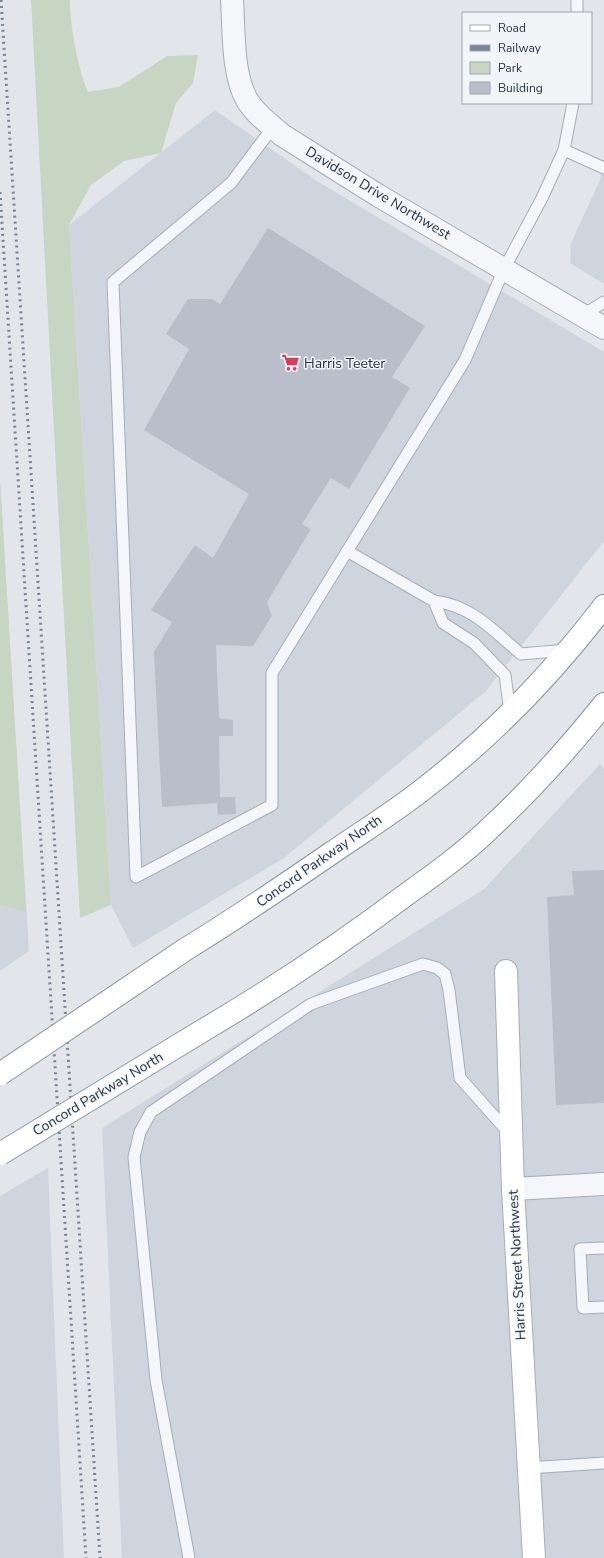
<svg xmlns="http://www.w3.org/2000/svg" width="604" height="1558" font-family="'Nunito Sans',sans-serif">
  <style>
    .built { fill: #cfd5de }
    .green { fill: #c7d6c2 }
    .building { fill: #b8bfca }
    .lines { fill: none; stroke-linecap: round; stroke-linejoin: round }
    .lane-casing { stroke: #a6adb6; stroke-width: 13 }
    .street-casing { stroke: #a6adb6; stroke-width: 24 }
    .secondary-casing { stroke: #a6adb6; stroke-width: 24 }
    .highway-casing { stroke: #8893a3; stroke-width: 24 }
    .lane { stroke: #f5f6f9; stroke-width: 11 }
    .street { stroke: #f5f6f9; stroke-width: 22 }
    .secondary { stroke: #fff; stroke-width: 22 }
    .highway { stroke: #fff; stroke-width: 22 }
    .rail { stroke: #798596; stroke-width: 3; stroke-dasharray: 2 4; stroke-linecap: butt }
    .highway-bridge-casing { stroke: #8893a3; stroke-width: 24; stroke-linecap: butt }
    .highway-bridge { stroke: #fff; stroke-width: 22 }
    .labels { text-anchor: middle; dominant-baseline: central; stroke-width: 3; stroke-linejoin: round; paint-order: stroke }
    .street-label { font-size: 14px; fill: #283345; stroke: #f2f5f8 }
    .poi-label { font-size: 14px; fill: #283345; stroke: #f2f5f8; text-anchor: start }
  </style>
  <rect width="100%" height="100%" fill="#e2e6eb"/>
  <g class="built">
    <polygon points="215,110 317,181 604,352 604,541 485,692 284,858 133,948 111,905 69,225"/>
    <polygon points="604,160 604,284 570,263 571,243 600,180"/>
    <polygon points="0,480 29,951 0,971"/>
    <polygon points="600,764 604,769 604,1558 122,1558 102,1128 484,889"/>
    <polygon points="48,1168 64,1558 0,1558 0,1196"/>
  </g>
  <g class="green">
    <path d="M 31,0 L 70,0 C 70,26 78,69 88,92 L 119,87 L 167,56 L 198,55 L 193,83 L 176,103 L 161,153 L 124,161 L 91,185 L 69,225 L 111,905 L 80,918 Z"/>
    <polygon points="0,480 26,912 0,905"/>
  </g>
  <g class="building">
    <polygon points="268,228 425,326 392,377 410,388 349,489 331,478 302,524 311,529 267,602 272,616 253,646 216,645 219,718 233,720 233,736 219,736 220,797 235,797 236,814 218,815 217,803 162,807 154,652 172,622 151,610 195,545 213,558 249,494 144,430 189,349 166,334 188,299 212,299 220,304"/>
    <polygon points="604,870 604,1103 556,1105 547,897 574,895 572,871"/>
  </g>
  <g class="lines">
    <defs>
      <g id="lane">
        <polyline points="577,13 577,0"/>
        <polyline points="273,127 231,183 113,282 136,877 272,805 272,673 465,360 504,269 542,198 564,150 573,103"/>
        <polyline points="564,150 604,168"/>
        <polyline points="583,315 604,302"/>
        <polyline points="347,551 434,601"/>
        <path d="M 510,713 L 505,675 L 474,643 L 443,623 L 434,601 C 473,606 492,630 521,654 L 567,650"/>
        <polyline points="604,1248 580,1249 583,1308 604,1307"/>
        <polyline points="528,1468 604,1463"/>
        <polyline points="189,1558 156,1380 134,1157 140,1132 151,1112 311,1004 423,964 437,968 445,974 449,990 460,1078 509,1133"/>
      </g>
      <g id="street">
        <path d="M 232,0 C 234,30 232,74 247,100 C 255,114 271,125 282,135 L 379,196 L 604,328"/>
        <polyline points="513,1189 604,1184"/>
      </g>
      <polyline id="secondary" points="506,971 513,1189 534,1558"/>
      <g id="highway">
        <path d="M 186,949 C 235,919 282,887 330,854 C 362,832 396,811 426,787 C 493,735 553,673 604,606"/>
        <path d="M 202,1031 C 273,989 341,944 407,894 C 435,874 463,854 488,830 C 530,791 568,749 604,704"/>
      </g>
    </defs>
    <use href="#lane" class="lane-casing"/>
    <use href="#street" class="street-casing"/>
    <use href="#secondary" class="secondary-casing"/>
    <use href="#highway" class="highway-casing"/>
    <use href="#lane" class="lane"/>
    <use href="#street" class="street"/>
    <use href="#secondary" class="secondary"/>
    <use href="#highway" class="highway"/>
    <g class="rail">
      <polyline points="1,0 100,1558"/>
      <polyline points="0,192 86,1558"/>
    </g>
    <defs>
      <g id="highway-bridge">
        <polyline points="0,1074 186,949"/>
        <polyline points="0,1154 202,1031"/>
      </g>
    </defs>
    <use href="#highway-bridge" class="highway-bridge-casing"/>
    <use href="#highway-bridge" class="highway-bridge"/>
  </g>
  <defs>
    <symbol id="supermarket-bare" viewBox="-9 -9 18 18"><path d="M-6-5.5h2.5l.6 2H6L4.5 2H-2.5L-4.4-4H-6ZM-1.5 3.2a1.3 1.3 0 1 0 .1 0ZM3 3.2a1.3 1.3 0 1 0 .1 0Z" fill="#da3d57" stroke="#f2f5f8" stroke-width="2.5" paint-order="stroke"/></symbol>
  </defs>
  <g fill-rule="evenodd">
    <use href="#supermarket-bare" x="278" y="350" width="25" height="25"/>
  </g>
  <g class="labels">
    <g class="street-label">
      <text transform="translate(378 193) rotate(31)">Davidson Drive Northwest</text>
      <text transform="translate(319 861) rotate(-35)">Concord Parkway North</text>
      <text transform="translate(98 1094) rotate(-31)">Concord Parkway North</text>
      <text transform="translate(517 1265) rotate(-93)">Harris Street Northwest</text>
    </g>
    <g class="poi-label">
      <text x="304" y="363">Harris Teeter</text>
    </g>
  </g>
  <rect x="462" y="12" width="130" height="92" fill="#f2f5f8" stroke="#a1a7b0"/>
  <rect x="470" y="25" width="20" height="6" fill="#ffffff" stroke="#a1a7b0"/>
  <text x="498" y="32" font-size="12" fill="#283345">Road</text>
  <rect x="470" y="45" width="20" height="6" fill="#798596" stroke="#a1a7b0"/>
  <text x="498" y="52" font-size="12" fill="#283345">Railway</text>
  <rect x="470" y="62" width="20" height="12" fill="#c7d6c2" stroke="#a1a7b0"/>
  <text x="498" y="72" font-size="12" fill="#283345">Park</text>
  <rect x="470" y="82" width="20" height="12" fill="#b8bfca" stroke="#a1a7b0"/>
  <text x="498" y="92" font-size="12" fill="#283345">Building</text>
</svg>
